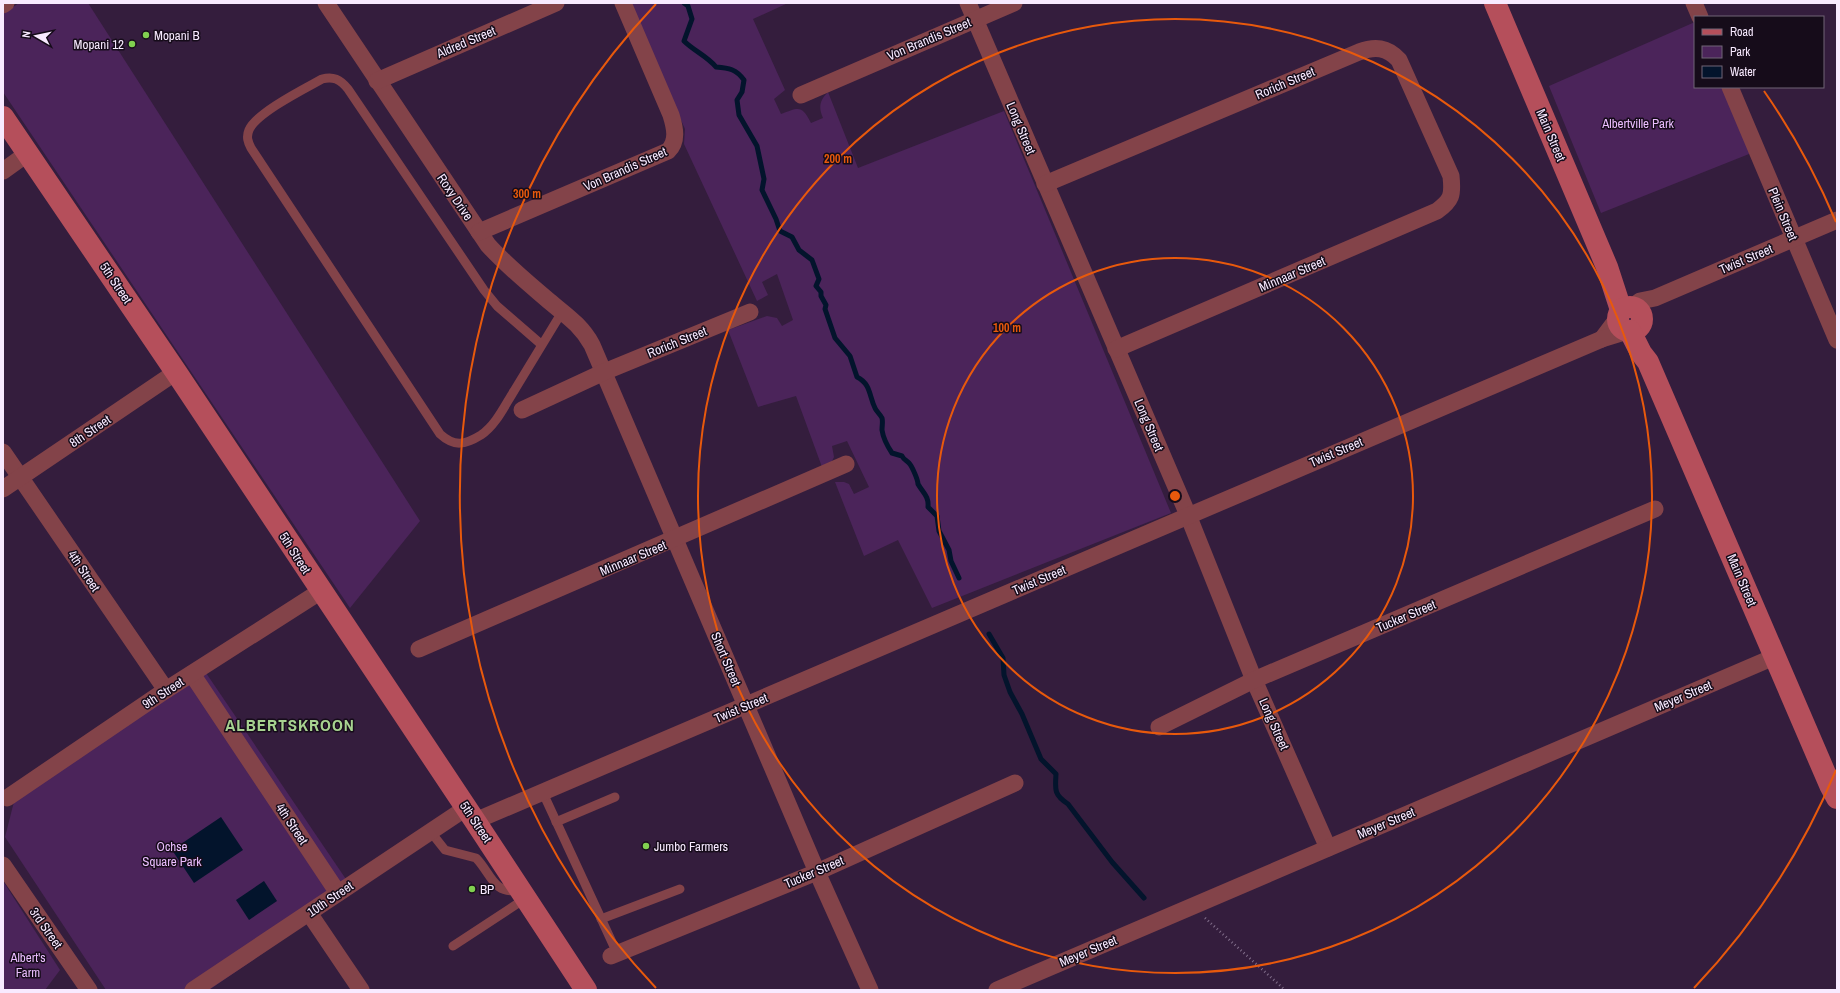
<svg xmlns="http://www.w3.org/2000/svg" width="1840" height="993" font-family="'Archivo Narrow',sans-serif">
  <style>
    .green { fill: #4b245a }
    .water { fill: #03142c }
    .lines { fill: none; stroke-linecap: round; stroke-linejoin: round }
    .stream { stroke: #03142c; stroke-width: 5 }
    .path { stroke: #826f8b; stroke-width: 2.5; stroke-dasharray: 1 3; stroke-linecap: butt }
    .lane { stroke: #834349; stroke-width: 9 }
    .street { stroke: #834349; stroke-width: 17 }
    .secondary { stroke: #b54f5b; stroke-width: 22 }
    .ring { fill: none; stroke: #e8590c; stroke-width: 2 }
    .poi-dot { fill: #81d050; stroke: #160c1a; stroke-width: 1.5 }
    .labels { text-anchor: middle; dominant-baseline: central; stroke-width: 3; stroke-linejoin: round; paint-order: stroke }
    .poi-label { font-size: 13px; fill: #f8eaff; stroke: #160c1a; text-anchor: start }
    .street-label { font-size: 13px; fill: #f8eaff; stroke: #160c1a }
    .park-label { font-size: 13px; fill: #ebbeff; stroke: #160c1a }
    .district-label { font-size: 17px; font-weight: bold; letter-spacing: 1px; fill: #a7d290; stroke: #160c1a }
    .centre { fill: #e8590c; stroke: #160c1a; stroke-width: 2 }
    .ring-label { font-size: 12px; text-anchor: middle; font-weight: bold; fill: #e8590c; stroke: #160c1a; stroke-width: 3; stroke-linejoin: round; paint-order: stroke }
  </style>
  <rect width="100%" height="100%" fill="#341d3d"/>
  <g class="green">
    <polygon points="19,3 88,3 420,521 350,608 3,92 3,14"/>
    <path d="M 628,3 L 788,3 L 753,19 L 785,90 L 774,99 L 781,114 C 799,107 802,105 811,123 L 823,118 C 818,107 820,100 828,92 L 858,168 L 1004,111 L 1171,513 L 932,608 L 898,540 L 864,556 L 835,482 L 844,482 L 849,484 L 854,494 L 869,487 L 847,441 L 832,446 L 834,457 L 831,463 L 822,467 L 796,396 L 758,407 L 728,330 L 767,316 L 777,318 L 782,326 L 793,320 L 777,274 L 762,282 L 768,295 L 757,301 L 684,144 L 685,129 Z"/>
    <polygon points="1695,22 1695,87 1728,87 1754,152 1601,213 1549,86"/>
    <polygon points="204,670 354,891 209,990 106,990 5,837 17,790"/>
    <polygon points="3,881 60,970 45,990 3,990"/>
  </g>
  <g class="water">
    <polygon points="221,817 243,850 194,883 172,850"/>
    <polygon points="264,881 277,901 249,920 236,900"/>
  </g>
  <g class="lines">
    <g class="stream">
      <path d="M 684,3 L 688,6 L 692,19 L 684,41 C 694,51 707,56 716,67 C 729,68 736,69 744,80 L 742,92 L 737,100 L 739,115 L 757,146 L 764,179 L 762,190 L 776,219 L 780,231 L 792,237 L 799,250 L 812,260 L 819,279 L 816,286 L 821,292 L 821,296 L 826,305 L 825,309 L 835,338 L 850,356 L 857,377 C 871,384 869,396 875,408 C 876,411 880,414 882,418 C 883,421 882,426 882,430 C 883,437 888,447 892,453 L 902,456 C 904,460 906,460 909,463 C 912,466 918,480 918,484 C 923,493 929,496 928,507 L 937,516 L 939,531 L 949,550 L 951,561 L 959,578"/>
      <path d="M 989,634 L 1003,658 L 1004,675 L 1010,692 L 1022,714 L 1041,759 L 1056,774 C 1055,790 1054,795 1068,804 L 1112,862 L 1144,898"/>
    </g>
    <polyline class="path" points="1205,918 1285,990"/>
    <g class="lane">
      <path d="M 542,345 L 497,306 L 484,290 L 348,89 C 340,79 333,76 322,79 C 304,89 256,113 249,130 C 246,137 248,142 251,148 L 440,434 C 454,447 465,445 481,435 C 496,425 505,405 514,391 C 530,365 546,338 562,312"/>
      <polyline points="543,793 617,953"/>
      <polyline points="556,822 615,797"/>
      <path d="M 430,831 L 445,850 L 476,858 C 491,873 493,895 519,890"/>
      <polyline points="601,919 680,889"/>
      <polyline points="453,946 526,898"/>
    </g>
    <g class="street">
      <path d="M 326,3 L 488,245 C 507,266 528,283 549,301 C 567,316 581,325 592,345 L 817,872 L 870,990"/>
      <polyline points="968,3 1188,515 1254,680 1328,848"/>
      <polyline points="1694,3 1700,17"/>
      <polyline points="3,5 6,3"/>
      <polyline points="377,81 556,3"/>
      <polyline points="1730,87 1837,340"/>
      <polyline points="801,95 1014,3"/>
      <polyline points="3,171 28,153"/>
      <path d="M 1045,184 L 1359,52 C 1375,46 1387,47 1399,60 L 1451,176 C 1453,195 1452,200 1437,211 L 1116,349"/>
      <path d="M 479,232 L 668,151 C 678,141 675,128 671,115 L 623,3"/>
      <polyline points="1632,307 1640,301 1655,298 1837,220"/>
      <polyline points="1602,339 1617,319"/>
      <polyline points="522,410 604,372 750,312"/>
      <polyline points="3,452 166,690"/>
      <polyline points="3,489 176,372"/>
      <polyline points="419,649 846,464"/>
      <polyline points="192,674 338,893"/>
      <polyline points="1159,727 1254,680 1655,509"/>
      <polyline points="7,798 166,690 321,591"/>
      <polyline points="475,821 1602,339 1628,331"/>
      <polyline points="3,865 89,990"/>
      <polyline points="309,913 361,990"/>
      <polyline points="611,956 817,872 1015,783"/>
      <polyline points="193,990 466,808"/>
      <polyline points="997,990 1774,657"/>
    </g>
    <g class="secondary">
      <polyline points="1495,3 1607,267 1621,310"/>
      <polyline points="3,117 176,372 475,821 586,990"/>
      <circle cx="1630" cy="319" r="12"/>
      <polyline points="1630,331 1641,353 1648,362 1830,785 1837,798"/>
    </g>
  </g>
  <g class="ring">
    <circle cx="1175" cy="496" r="238"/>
    <circle cx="1175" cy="496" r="477"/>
    <path d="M1836 770A715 715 0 0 1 1694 988M656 988A715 715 0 0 1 656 4M1764 91A715 715 0 0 1 1836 222"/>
  </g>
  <g class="poi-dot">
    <circle cx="146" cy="35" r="4"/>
    <circle cx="132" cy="44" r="4"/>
    <circle cx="646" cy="846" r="4"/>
    <circle cx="472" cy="889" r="4"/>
  </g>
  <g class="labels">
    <g class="poi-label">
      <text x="154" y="35">Mopani B</text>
      <text x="124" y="44" text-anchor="end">Mopani 12</text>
      <text x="654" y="846">Jumbo Farmers</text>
      <text x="480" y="889">BP</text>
    </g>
    <g class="street-label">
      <text transform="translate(929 39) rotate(-23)">Von Brandis Street</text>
      <text transform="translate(466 42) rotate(-23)">Aldred Street</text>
      <text transform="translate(1285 83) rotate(-23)">Rorich Street</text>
      <text transform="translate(1021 128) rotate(67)">Long Street</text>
      <text transform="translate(1551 135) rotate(67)">Main Street</text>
      <text transform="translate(625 169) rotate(-24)">Von Brandis Street</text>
      <text transform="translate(455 197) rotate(56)">Roxy Drive</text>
      <text transform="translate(1783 214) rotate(67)">Plein Street</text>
      <text transform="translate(1746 259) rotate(-23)">Twist Street</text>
      <text transform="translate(1292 274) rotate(-23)">Minnaar Street</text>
      <text transform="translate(116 283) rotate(56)">5th Street</text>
      <text transform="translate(677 342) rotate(-22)">Rorich Street</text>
      <text transform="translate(1149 425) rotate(67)">Long Street</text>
      <text transform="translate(90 431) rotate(-34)">8th Street</text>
      <text transform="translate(1336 452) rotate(-23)">Twist Street</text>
      <text transform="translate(295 553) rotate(57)">5th Street</text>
      <text transform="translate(633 558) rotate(-23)">Minnaar Street</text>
      <text transform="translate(84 571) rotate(56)">4th Street</text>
      <text transform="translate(1039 580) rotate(-23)">Twist Street</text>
      <text transform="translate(1742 580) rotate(67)">Main Street</text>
      <text transform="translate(1406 616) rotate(-23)">Tucker Street</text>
      <text transform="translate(726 659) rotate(67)">Short Street</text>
      <text transform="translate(163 693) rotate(-33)">9th Street</text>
      <text transform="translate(1683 696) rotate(-23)">Meyer Street</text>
      <text transform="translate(741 708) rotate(-23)">Twist Street</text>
      <text transform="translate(1274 724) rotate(66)">Long Street</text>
      <text transform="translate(476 822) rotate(56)">5th Street</text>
      <text transform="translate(1386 823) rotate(-23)">Meyer Street</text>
      <text transform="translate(292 824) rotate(56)">4th Street</text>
      <text transform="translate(814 872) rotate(-23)">Tucker Street</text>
      <text transform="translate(330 899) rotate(-34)">10th Street</text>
      <text transform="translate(46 928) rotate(55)">3rd Street</text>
      <text transform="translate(1088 951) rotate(-23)">Meyer Street</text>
    </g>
    <g class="park-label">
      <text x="1638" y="123">Albertville Park</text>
      <text x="172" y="846">Ochse<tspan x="172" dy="15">Square Park</tspan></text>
      <text x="28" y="957">Albert's<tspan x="28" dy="15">Farm</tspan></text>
    </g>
    <g class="district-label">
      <text x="290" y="724">ALBERTSKROON</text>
    </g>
  </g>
  <circle cx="1175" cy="496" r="6" class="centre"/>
  <g class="ring-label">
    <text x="838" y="163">200 m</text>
    <text x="527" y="198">300 m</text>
    <text x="1007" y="332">100 m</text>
  </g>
  <rect width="1840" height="993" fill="none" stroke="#f8eaff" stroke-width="8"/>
  <rect x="1694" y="16" width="130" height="72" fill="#160c1a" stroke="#706576"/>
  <rect x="1702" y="29" width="20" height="6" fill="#b54f5b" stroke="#706576"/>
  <text x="1730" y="36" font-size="12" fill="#f8eaff">Road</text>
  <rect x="1702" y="46" width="20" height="12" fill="#4b245a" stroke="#706576"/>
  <text x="1730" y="56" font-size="12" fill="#f8eaff">Park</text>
  <rect x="1702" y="66" width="20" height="12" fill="#03142c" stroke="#706576"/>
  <text x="1730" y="76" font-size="12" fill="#f8eaff">Water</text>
  <g transform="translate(36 36) rotate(279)" stroke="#160c1a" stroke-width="3" paint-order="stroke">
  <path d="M0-3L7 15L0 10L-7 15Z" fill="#f8eaff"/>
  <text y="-6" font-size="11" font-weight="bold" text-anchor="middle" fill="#f8eaff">N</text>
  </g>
</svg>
